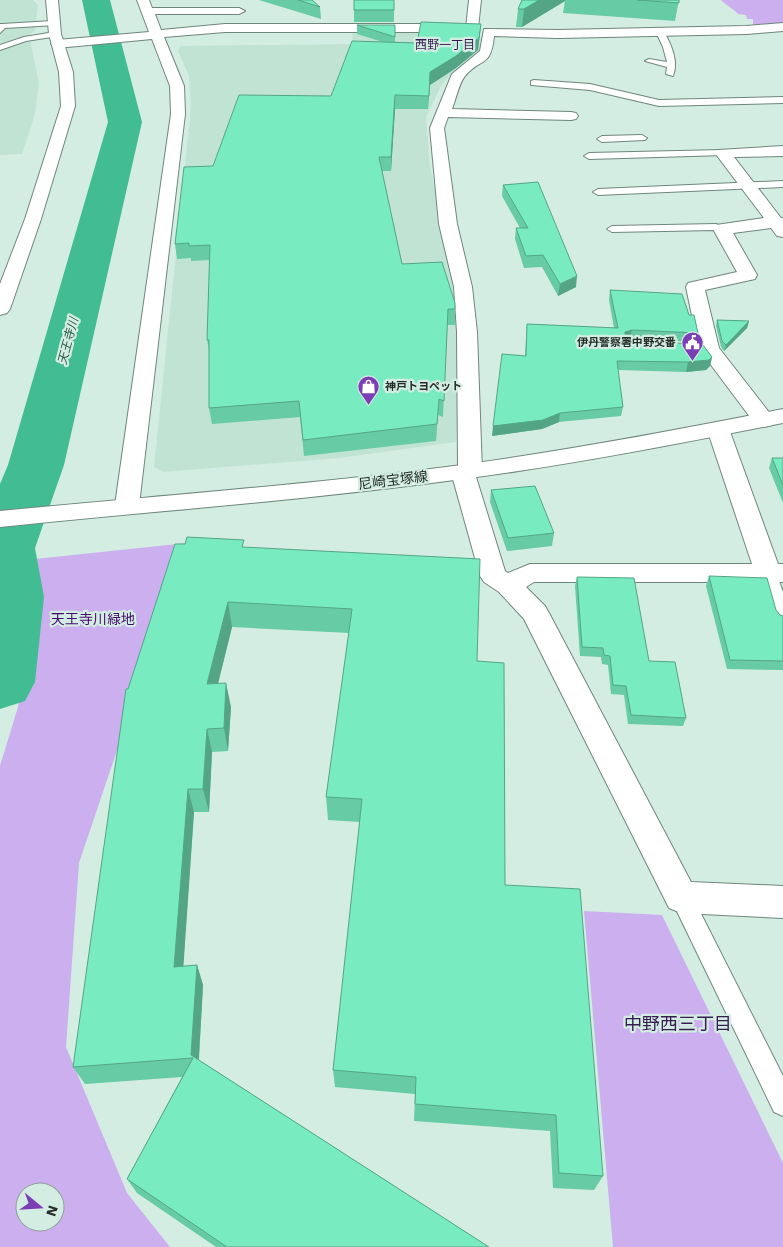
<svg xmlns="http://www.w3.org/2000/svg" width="783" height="1247" font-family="'Work Sans','Noto Sans JP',sans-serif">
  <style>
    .built { fill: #c1e3d4 }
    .green { fill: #cbafef; fill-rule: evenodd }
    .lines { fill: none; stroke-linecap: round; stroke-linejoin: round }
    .river { fill: #42bc92; fill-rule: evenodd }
    .lane-casing { stroke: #6f867c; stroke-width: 2 }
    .street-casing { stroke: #6f867c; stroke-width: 2 }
    .secondary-casing { stroke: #6f867c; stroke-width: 2 }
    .primary-casing { stroke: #6f867c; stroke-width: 2 }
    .lane { fill: #fff; fill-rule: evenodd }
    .street { fill: #fff; fill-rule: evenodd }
    .secondary { fill: #fff; fill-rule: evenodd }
    .primary { fill: #fff; fill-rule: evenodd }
    .wall { fill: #67cba5 }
    .shaded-wall { fill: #54a586 }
    .building { fill: #78ecc0; stroke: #54a586 }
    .labels { text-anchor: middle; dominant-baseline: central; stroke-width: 4.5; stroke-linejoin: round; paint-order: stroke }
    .far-poi-label { font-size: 11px; font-weight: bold; fill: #252e2a; stroke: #d4ede2; text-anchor: end }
    .far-neighbourhood-label { font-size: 12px; fill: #381b53; stroke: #d4ede2 }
    .far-water-label { font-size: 12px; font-style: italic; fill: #2b5c4a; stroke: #d4ede2 }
    .street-label { font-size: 14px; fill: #252e2a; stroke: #d4ede2 }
    .park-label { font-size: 14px; fill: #450a6f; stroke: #d4ede2 }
    .near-neighbourhood-label { font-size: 18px; fill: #381b53; stroke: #d4ede2 }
  </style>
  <rect width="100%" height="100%" fill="#d4ede2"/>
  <g class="built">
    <polygon points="0,0 33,0 38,5 35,30 29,35 39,83 35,114 22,154 0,155"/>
    <polygon points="392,29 476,35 481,38 479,54 450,75 441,86 426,117 430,166 456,289 459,377 456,442 339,458 163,472 154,467 191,107 189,76 178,51 180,46 352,44 353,30"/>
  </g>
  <g class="green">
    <path d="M 721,0 L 783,0 L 783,25 L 753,26 L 753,19 L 747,19 L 746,15 L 738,14 C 733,8 727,6 721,0 Z"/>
    <path d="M 187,543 L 79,863 L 66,1047 L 127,1193 L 170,1247 L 0,1247 L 0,766 L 18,707 L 35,559 ZM 25,1192 L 55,1192 L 55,1222 L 25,1222 Z"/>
    <polygon points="584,911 662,915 783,1163 783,1247 613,1247"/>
  </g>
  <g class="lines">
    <polygon class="river" points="82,0 110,0 142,122 64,465 35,548 44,597 35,682 25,701 0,709 0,484 8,465 108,122"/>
    <defs>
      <g id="lane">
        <polygon points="53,21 56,21 56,25 5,28 0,33 0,24 2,24"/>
        <path d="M 657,30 L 663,30 C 671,44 679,61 673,76 L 666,74 L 667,67 L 645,61 L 649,59 L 667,62 L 663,47 L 656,32 Z"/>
        <polygon points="55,32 59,34 58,36 26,41 0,50 0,45 24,37"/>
        <polygon points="534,80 590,84 659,100 783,97 783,103 659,106 590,90 531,85 531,81"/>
        <polygon points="642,135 647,138 645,140 602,142 597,139 602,136"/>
        <polygon points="723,150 728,153 726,155 589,159 584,156 589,153"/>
        <polygon points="783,181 783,187 598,195 593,192 598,189"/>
        <polygon points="716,224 727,229 722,232 715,230 612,232 607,229 612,226"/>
        <polygon points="769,568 775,570 783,592 783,625 777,623 774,619 761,574 763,570"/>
        <polygon points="681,887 689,890 783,1076 783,1116 774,1112 670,897 673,890"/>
      </g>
      <g id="street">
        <polygon points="137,0 149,0 152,8 239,8 245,11 239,14 155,14 161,30 225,24 457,24 463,28 457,32 225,32 164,37 184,86 185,114 139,505 136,511 127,513 118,511 115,505 171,114 170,86 152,39 57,48 51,44 57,40 149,32"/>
        <polygon points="469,0 481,0 478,28 472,32 466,28"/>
        <path d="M 783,23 L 783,31 L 747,34 L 558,38 L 494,36 C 491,68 481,57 465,76 C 459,83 456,99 452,109 L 571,112 L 576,113 L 578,116 L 576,119 L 571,120 L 448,117 L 444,128 L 457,224 L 472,287 L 477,332 L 482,471 L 476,477 L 505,571 L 508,573 L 530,564 L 752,564 L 707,429 L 710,424 L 718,422 L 726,424 L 729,429 L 778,564 L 783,564 L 783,582 L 534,582 L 526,587 L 545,606 L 549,613 L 691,882 L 783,886 L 783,918 L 681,913 L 669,908 L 524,619 L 499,592 L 484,582 L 480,576 L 451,472 L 455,467 L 458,466 L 457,332 L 454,287 L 439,224 L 430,128 L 452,74 L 480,51 L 484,29 L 558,30 L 746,26 Z"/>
        <polygon points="783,146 783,156 734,157 781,218 783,218 783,237 777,236 771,228 733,233 757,275 755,279 705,290 719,348 775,420 772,425 764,427 756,425 699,349 686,287 688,283 737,272 713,229 716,225 764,218 715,153 718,150"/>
      </g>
      <polygon id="secondary" points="46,0 58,0 61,34 73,72 75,106 41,219 10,309 7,313 0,315 0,284 25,219 61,106 59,72 49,34"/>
      <path id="primary" d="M 783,409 L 783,423 C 677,444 570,465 462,479 C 309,500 154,511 0,527 L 0,511 C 154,496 309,485 462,465 C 570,450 677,430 783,409 Z"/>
    </defs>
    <use href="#lane" class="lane-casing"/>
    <use href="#street" class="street-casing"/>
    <use href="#secondary" class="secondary-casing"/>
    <use href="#primary" class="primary-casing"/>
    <use href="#lane" class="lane"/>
    <use href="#street" class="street"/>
    <use href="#secondary" class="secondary"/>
    <use href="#primary" class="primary"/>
  </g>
  <g class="wall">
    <polygon points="259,0 312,0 320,7 321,19"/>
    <polygon points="394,0 394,22 354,22 354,10"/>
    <polygon points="522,0 679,0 675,21 563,13 565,1 522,27 516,27 518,9"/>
    <polygon points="481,24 478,50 456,68 430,85 428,109 395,109 391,171 382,171 402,264 455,309 455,325 447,325 443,417 438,415 436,441 304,456 300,417 212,424 209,408 209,350 207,340 210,260 191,261 191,258 177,259 175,244 213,166 331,96 383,42 357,34 357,25 395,25 395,42 417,43"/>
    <polygon points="503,185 576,287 558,296 542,267 524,268 515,239 516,228 520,228 502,196"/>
    <polygon points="610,290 689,315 698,333 696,342 630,339 712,357 710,366 706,370 686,372 618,370 623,407 621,416 559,422 542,429 492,436 525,356 527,324 614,328 609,300"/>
    <polygon points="717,320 749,321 747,328 724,351 721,347 716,326"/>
    <polygon points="772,458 783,458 783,503 769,468"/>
    <polygon points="491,490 554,533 552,546 507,551 490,502"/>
    <polygon points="185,544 245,547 477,661 505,885 603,1176 594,1190 553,1188 550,1131 414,1121 415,1094 335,1087 333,1070 360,822 328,820 326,797 349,633 232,627 218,683 231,707 228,751 212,752 209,812 194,812 183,966 197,965 203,985 199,1060 489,1247 216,1247 137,1193 127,1179 182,1077 85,1084 73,1067 128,689"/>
    <polygon points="709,576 776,610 780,615 783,616 783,670 727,669 706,586"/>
    <polygon points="577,577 649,661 686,718 683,726 628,724 624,695 611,694 608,665 602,664 601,657 580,656 575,586"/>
  </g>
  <g class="shaded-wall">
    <polygon points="539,0 565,0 565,1 522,27 524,9"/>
    <polygon points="481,24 478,50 456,68 430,85 428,109 430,72"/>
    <polygon points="395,95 395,109 391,171 391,157"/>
    <polygon points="577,276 576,287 558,296 560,284"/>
    <polygon points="749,321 747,328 724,351 726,345"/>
    <polygon points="632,330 630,339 623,341 625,332"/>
    <polygon points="712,357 710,366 706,370 686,372 688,362"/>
    <polygon points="560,413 559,422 542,429 492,436 493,426"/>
    <polygon points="228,602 232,627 212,708 207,684"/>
    <polygon points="226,683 231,707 228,751 224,728"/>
    <polygon points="207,729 212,752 209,812 203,789"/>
    <polygon points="188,789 194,812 182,987 174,967"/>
    <polygon points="197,965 203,985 198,1071 191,1055"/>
  </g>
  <g class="building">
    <polygon points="298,0 312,0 320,7"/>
    <rect x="354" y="0" width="40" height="10"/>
    <polygon points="522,0 539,0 524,9 518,9"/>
    <polygon points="637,0 679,0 679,3"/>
    <polygon points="421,22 481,24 479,38 456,56 430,72 429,96 395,95 391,157 379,157 402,264 442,262 455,303 455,309 448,309 444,401 439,399 437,424 303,440 299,401 209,408 209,340 207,340 210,245 189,246 189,243 175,244 184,167 213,166 239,95 331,96 352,41 417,43"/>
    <polygon points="357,25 395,25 395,37"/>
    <polygon points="538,182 577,276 560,284 543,255 526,256 516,228 528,228 503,185"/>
    <polygon points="610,290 682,294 689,315 694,315 698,333 632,330 625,332 625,339 703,345 712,357 709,360 688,362 617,361 623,407 560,413 543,420 493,426 502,354 526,356 527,324 618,328"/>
    <polygon points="717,320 749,321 726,345 722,341"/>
    <polygon points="772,458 783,458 783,485"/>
    <polygon points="535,486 554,533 508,538 491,490"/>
    <polygon points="187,537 244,540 242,547 480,559 477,661 504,663 505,885 580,889 603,1176 559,1173 556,1115 415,1104 416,1077 333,1070 362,799 326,797 352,609 228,602 207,684 226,683 224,728 207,729 203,789 188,789 174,967 197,965 191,1055 489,1247 227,1247 127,1179 193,1058 73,1067 126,689 128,689 175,544 185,544"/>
    <polygon points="709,576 767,578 776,610 780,615 783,616 783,661 730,660"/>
    <polygon points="577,577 634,578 649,661 675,662 686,718 631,715 626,686 613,685 610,656 604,655 603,648 582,647"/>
  </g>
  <defs>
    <symbol id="civic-pin" viewBox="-11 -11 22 30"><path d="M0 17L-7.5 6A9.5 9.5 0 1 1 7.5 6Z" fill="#7b3eb4" stroke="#d4ede2"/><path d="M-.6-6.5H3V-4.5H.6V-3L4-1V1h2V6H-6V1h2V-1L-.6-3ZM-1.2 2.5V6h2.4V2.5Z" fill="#fff"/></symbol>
    <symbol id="shop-pin" viewBox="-11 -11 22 30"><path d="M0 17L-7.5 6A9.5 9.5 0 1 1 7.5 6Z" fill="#7b3eb4" stroke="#d4ede2"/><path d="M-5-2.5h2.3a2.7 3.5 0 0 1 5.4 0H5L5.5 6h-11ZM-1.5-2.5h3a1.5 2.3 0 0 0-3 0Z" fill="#fff"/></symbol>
  </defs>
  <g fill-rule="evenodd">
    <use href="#civic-pin" x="680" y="330" width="25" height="34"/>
    <use href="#shop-pin" x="356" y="374" width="25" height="34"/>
  </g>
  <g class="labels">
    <g class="far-poi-label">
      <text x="676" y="342">伊丹警察署中野交番</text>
      <text x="385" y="386" text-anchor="start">神戸トヨペット</text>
    </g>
    <g class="far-neighbourhood-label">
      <text x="445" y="45">西野一丁目</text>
    </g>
    <g class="far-water-label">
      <text transform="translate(68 341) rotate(-75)">天王寺川</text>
    </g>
    <g class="street-label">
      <text transform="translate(393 480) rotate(-7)">尼崎宝塚線</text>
    </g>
    <g class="park-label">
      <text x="93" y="619">天王寺川緑地</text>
    </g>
    <g class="near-neighbourhood-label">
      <text x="678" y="1023">中野西三丁目</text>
    </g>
  </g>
  <g transform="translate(40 1207) rotate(108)"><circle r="24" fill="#d4ede2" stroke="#8ea198"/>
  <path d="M0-4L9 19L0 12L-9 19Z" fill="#7b3eb4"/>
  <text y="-8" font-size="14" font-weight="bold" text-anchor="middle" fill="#252e2a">N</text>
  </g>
</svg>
